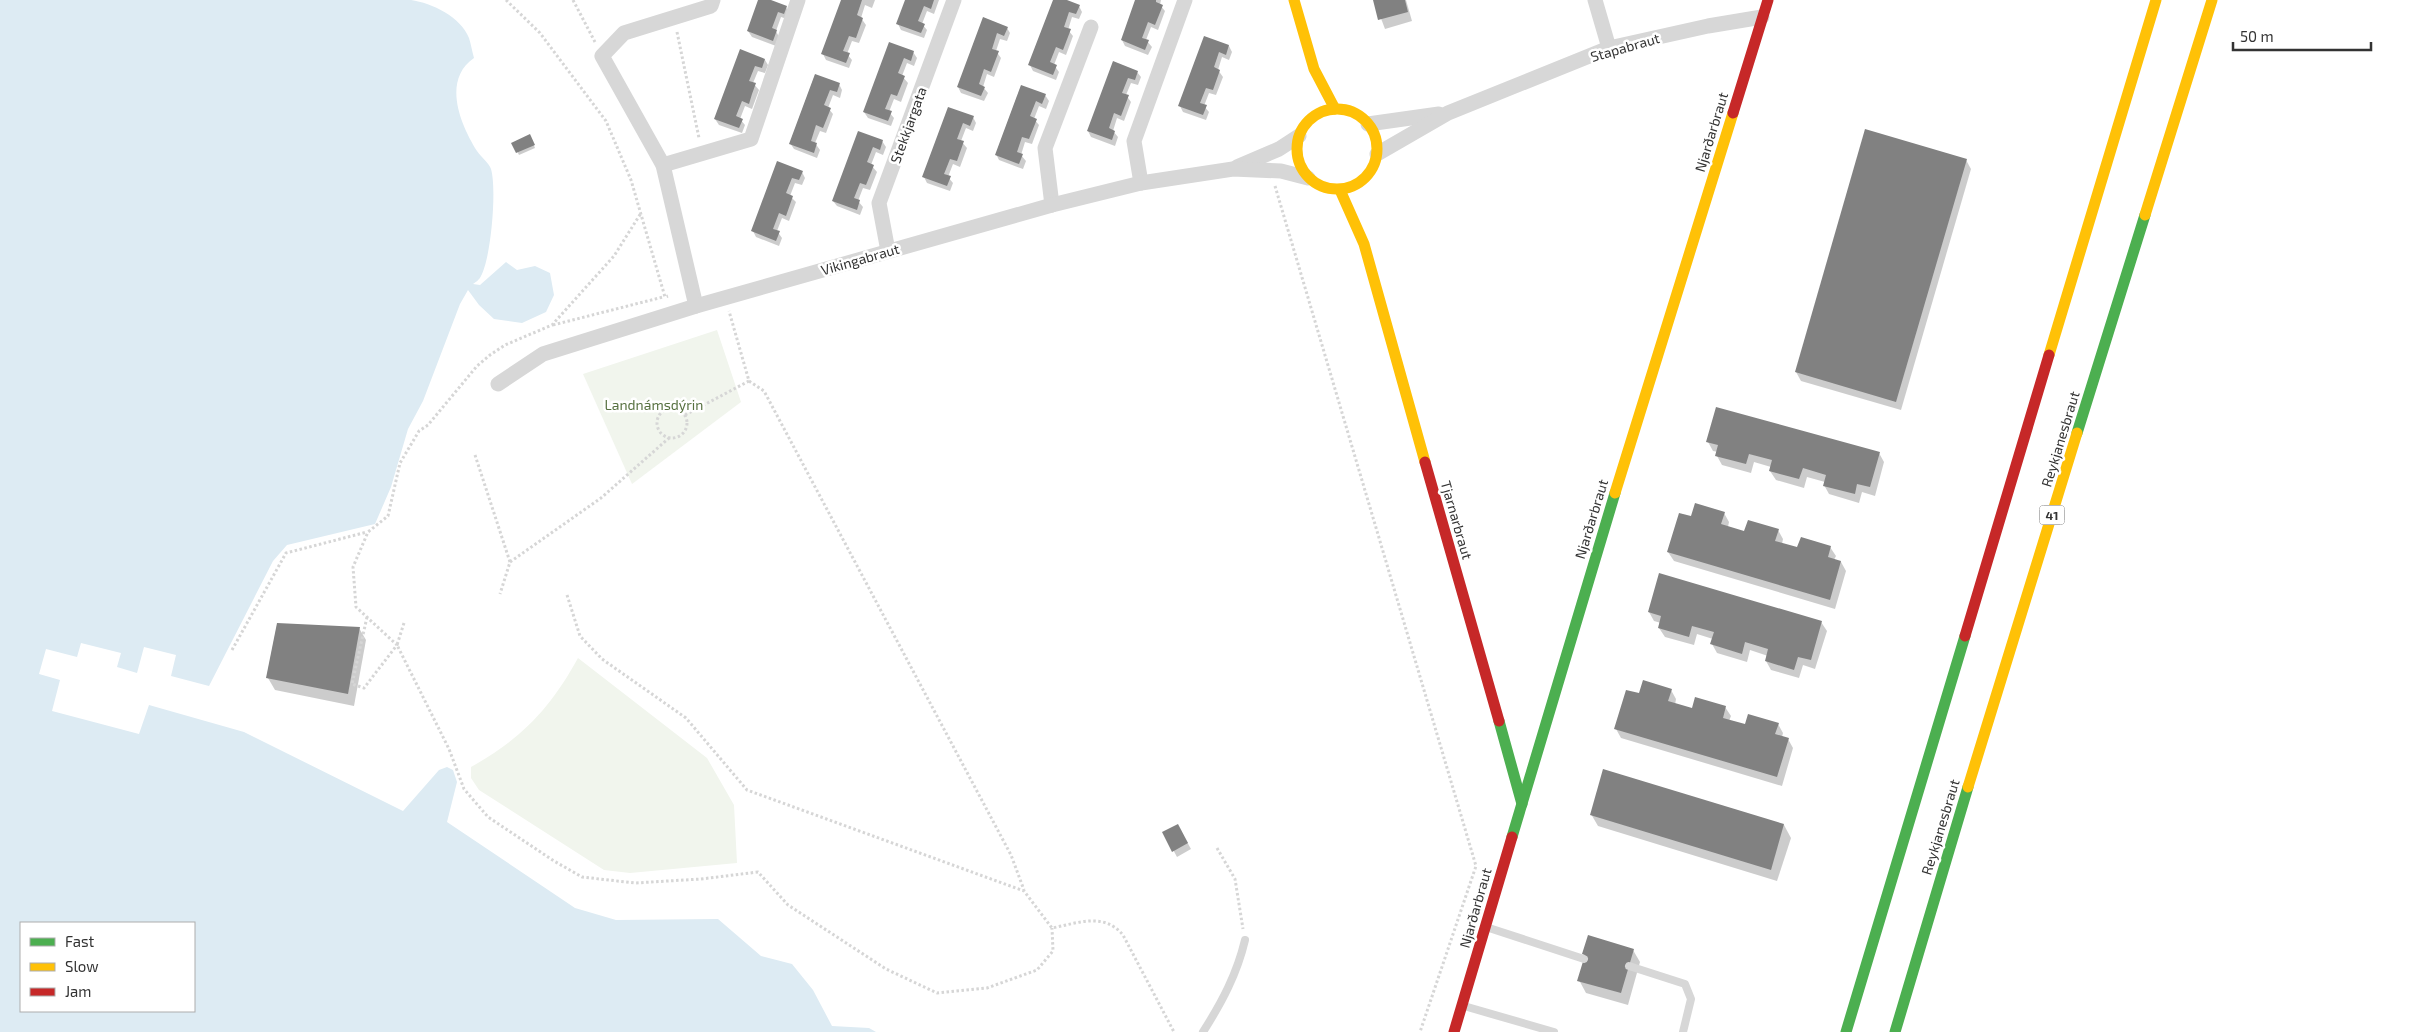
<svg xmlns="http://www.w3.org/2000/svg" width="2413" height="1032" font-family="'Exo 2',sans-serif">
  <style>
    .green { fill: #f1f5ed }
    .water { fill: #ddebf3; fill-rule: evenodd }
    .shadow { fill: #0003 }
    .building { fill: #818181 }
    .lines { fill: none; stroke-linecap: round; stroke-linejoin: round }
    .path { stroke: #d6d6d6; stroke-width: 3; stroke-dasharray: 2.5 2.5; stroke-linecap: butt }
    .lane { stroke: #d7d7d7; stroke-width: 8 }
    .street { stroke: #d7d7d7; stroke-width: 15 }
    .fast { stroke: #4caf50; stroke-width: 11 }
    .slow { stroke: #ffc107; stroke-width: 11 }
    .jam { stroke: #c62828; stroke-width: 11 }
    .labels { text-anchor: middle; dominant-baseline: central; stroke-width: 5; stroke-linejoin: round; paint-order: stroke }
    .shield { fill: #fff; stroke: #707070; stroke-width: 1 }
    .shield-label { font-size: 12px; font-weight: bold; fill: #333 }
    .street-label { font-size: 14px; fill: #333; stroke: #fff }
    .park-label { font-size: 14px; fill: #56703f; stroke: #fff }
  </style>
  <rect width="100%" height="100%" fill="#fff"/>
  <g class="green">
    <polygon points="717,330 741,402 632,484 583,374"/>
    <path d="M 578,658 L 707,758 L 734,805 L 737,863 L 630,873 L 604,870 L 479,790 L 471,778 L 471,767 C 521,739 550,709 578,658 Z"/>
  </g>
  <path class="water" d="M 0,0 L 411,0 C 432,3 461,17 469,38 C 471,44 472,51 474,58 C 442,80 460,124 477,151 C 481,157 489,163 491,169 C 497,189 491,258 481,276 C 480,279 476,282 473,284 L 480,285 L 506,262 L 517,270 L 535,266 L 550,273 L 554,295 L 546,312 L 522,323 L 494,319 L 479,305 L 468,290 L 460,304 L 423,401 L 408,429 L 391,487 L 375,524 L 287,545 L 273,561 L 209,686 L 171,676 L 176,655 L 144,647 L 137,673 L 117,667 L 121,653 L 81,643 L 77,657 L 46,649 L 39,674 L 60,680 L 52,711 L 139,734 L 149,705 L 244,732 L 403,811 L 439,770 L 447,767 L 453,770 L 457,782 L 447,822 L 575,908 L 616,920 L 718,919 L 761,956 L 792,964 L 813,990 L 832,1026 L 869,1028 L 876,1032 L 0,1032 ZM 194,923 L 194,1011 L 21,1011 L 21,923 Z"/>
  <g class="shadow">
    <polygon points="760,0 768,0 786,7 789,13 787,19 781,17 776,31 779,37 776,46 752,37 748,31"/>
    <polygon points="843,0 875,0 872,8 865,5 861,18 866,25 859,43 852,41 847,54 852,60 849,68 826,60 823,54"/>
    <polygon points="906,0 939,0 934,14 927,11 922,24 927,30 924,38 901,30 898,24"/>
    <polygon points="1054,0 1063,0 1079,6 1082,12 1079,19 1072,17 1068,30 1073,36 1066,55 1059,52 1054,65 1059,72 1056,80 1033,71 1030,65"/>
    <polygon points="1137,0 1161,0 1160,5 1165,11 1158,30 1151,27 1146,40 1152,47 1148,55 1125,46 1122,40"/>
    <polygon points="1374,0 1406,0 1412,21 1385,29"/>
    <polygon points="983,19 1007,28 1010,33 1007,41 1000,39 996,51 1001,58 994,77 987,74 983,87 988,93 984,101 961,93 958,87"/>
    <polygon points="1205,37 1229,46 1232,52 1229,60 1222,57 1218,70 1223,77 1216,95 1209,93 1204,106 1209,112 1206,120 1183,112 1180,106"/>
    <polygon points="890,44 913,52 917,58 914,66 907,63 902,76 908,83 901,102 894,99 889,112 894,118 891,126 868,118 864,112"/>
    <polygon points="741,51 765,60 768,65 765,73 758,71 753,83 759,90 752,109 745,106 740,119 745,125 742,133 719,125 715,119"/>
    <polygon points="1113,63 1137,72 1141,77 1138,85 1131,83 1126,95 1131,102 1124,121 1117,118 1113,131 1118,137 1115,146 1091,137 1088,131"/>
    <polygon points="815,75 839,84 842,90 840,98 833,95 828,108 833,114 826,133 820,131 815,143 820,150 817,158 794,149 790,143"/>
    <polygon points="1021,86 1045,95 1049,101 1046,109 1039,106 1034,119 1039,125 1032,144 1025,142 1021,155 1026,161 1023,169 999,160 996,154"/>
    <polygon points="949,109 973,117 976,123 973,131 966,128 961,141 967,148 960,167 953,164 948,177 953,183 950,191 927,183 924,177"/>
    <polygon points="859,132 882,141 886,147 883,155 876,152 871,165 877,172 870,190 863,188 858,201 863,207 860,215 837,206 833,201"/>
    <polygon points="530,136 535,148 519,155 513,143"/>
    <polygon points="1966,160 1971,169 1901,410 1801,381 1796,372"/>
    <polygon points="778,163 802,172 805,178 802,185 795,183 790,196 796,202 789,221 782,218 777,231 782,238 779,246 756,237 753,231"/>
    <polygon points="1708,442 1879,453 1884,462 1875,496 1862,492 1859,503 1829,494 1824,485 1825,482 1807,477 1804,488 1776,480 1770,471 1771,467 1754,462 1751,473 1722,465 1717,456 1718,452 1713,451"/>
    <polygon points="1724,513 1729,522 1728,527 1745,533 1778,530 1783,539 1782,544 1798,549 1830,547 1836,556 1834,560 1841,562 1846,571 1835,609 1674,561 1668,552 1692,518"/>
    <polygon points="1649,612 1821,622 1827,631 1815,669 1803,665 1799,678 1771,670 1766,661 1768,656 1750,650 1747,662 1717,653 1712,644 1713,639 1697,634 1694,645 1665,637 1659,628 1661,623 1654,621"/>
    <polygon points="359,628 366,640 354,706 275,690 268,678"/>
    <polygon points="1671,690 1676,699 1675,705 1692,710 1725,707 1731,716 1729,721 1746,726 1778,724 1783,733 1782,737 1788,739 1793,748 1782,786 1621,738 1616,729 1640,695"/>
    <polygon points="1591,814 1784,825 1791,838 1777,881 1598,826"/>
    <polygon points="1181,831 1191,849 1177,857 1164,833"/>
    <polygon points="1633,950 1640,962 1628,1005 1586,993 1579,980 1585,958 1583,954"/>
  </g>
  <g class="building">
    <polygon points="758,0 771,0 787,6 784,14 778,12 772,28 777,30 773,41 747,31"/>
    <polygon points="841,0 862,0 857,15 863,18 856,38 849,36 843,51 850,53 846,63 821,54"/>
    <polygon points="905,0 934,0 931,9 924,6 918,21 925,24 921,33 896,24"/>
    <polygon points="1053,0 1067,0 1080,5 1076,14 1069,12 1064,27 1071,29 1063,50 1056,47 1050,62 1057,65 1053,75 1028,65"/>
    <polygon points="1135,0 1156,0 1156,2 1163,5 1155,25 1148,22 1142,38 1149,40 1145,50 1121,40"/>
    <polygon points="1373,0 1405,0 1408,12 1378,20"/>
    <polygon points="983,17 1008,27 1004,36 997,33 992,49 999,51 991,72 984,69 979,84 985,87 981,96 957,87"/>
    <polygon points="1204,36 1229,45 1226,55 1219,52 1214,67 1220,70 1213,90 1206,88 1200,103 1207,105 1203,115 1178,106"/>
    <polygon points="889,42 914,51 911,61 904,58 898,73 905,76 897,96 891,94 885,109 892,111 888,121 863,112"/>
    <polygon points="740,49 765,59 762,68 755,66 749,81 756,83 752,94 749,104 742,101 736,116 743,119 739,128 714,119"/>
    <polygon points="1113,61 1138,71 1135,80 1128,78 1122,93 1129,95 1121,116 1114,113 1109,128 1115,131 1112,140 1087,131"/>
    <polygon points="815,74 840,83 837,92 830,90 824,105 831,108 823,128 816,125 811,141 817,143 814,153 789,144"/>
    <polygon points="1021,85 1046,94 1042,104 1036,101 1030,116 1037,119 1029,139 1022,137 1017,152 1023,154 1019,164 995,155"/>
    <polygon points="948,107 974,116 970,126 963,123 957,139 964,141 957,161 950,159 944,174 951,176 947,186 922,177"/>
    <polygon points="1865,129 1967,159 1896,402 1795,372"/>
    <polygon points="858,131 883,140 880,150 873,147 867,162 874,165 866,185 860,183 854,198 860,200 857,210 832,201"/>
    <polygon points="530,134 535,145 516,153 511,143"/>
    <polygon points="777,161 803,171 799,180 792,178 786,193 793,196 786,216 779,213 773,229 780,231 776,241 751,231"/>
    <polygon points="1716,407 1880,452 1870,487 1857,484 1855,494 1823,486 1826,475 1803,468 1799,479 1769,471 1772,460 1749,454 1746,464 1715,456 1718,445 1706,442"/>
    <polygon points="1695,503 1725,512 1721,524 1744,531 1748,520 1779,529 1775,541 1797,547 1801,537 1831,546 1828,557 1841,561 1830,600 1667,552 1679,513 1691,516"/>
    <polygon points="1659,573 1822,621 1811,660 1798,657 1794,670 1765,661 1768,649 1745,642 1742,654 1710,644 1714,632 1692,626 1689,637 1658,628 1661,616 1648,612"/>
    <polygon points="277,623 360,627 348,694 266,678"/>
    <polygon points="1643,680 1672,689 1668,701 1692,708 1695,697 1726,706 1723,718 1745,724 1748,714 1779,723 1775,734 1789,738 1777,777 1614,729 1626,690 1639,693"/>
    <polygon points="1603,769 1784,824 1771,870 1590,815"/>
    <polygon points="1178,824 1188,843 1172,852 1162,832"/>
    <polygon points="1588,935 1634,949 1621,993 1577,981 1585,955 1582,954"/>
  </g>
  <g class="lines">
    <g class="path">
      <polyline points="506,0 540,33 606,121 631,180 665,297 668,296"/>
      <polyline points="573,0 595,42"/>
      <polyline points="677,32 699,138"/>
      <polyline points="1275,186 1476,866 1420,1032"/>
      <polyline points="553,325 663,297"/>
      <polyline points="749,381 764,391 1011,855 1024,890"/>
      <circle cx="672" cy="423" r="15"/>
      <polyline points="685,415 749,381 729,311"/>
      <polyline points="475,455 510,562 500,594"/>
      <polyline points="510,562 601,498 669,438"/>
      <path d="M 567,595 L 580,636 L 602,659 L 686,718 L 747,790 L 1024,891 L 1052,928 C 1078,923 1104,912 1123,935 L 1174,1032"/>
      <polyline points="367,617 352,684 364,688 397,645 356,607 353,567 368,532 388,516 400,463 419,431 428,425 477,366 490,355 505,345 552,325 614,256 641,213"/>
      <polyline points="404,623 397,645 449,749 464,789 488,817 554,861 582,877 635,883 701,879 758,872 788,905 886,969 937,993 987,988 1037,970 1053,951 1052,928"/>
      <polyline points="232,650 286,553 367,532"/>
      <polyline points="1217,848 1235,879 1243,929"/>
    </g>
    <g class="lane">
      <polyline points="1486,927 1584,959"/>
      <polyline points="1629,966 1685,984 1691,999 1683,1032"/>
      <polyline points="1464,1006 1554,1032"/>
      <path d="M 1203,1032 C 1222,1002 1237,974 1245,940"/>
    </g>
    <g class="street">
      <polyline points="1595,0 1609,48"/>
      <polyline points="1368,124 1439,114"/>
      <polyline points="1377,154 1448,113 1609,48 1708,26 1762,17"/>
      <polyline points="663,165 751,139 798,0"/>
      <polyline points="1237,167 1279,149 1299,136"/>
      <polyline points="1141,183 1134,141 1185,0"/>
      <polyline points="1052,205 1045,148 1091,27"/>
      <polyline points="888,251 879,203 954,0"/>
      <polyline points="696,306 663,165 602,56 624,33 711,6 713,0"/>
      <polyline points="498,384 543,354 696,306 1052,205 1141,183 1233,169 1281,171 1308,178"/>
    </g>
    <g class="fast">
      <polyline points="2077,433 2145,215"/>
      <polyline points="1499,721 1522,804"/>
      <polyline points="1512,837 1615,493"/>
      <polyline points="1846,1032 1965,636"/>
      <polyline points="1895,1032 1968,787"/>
    </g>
    <g class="slow">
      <polyline points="1294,0 1314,69 1335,109"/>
      <circle cx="1337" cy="149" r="40"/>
      <polyline points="1340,190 1364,244 1425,462"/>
      <polyline points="2145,215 2212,0"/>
      <polyline points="2049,355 2156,0"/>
      <polyline points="1615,493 1733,113"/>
      <polyline points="1968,787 2077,433"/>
    </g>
    <g class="jam">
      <polyline points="1733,113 1768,0"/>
      <polyline points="1425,462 1499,721"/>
      <polyline points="1965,636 2049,355"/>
      <polyline points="1454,1032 1512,837"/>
    </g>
  </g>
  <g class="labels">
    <rect class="shield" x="2039.5" y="505.5" width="25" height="19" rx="4"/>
    <g class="shield-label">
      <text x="2052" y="515">41</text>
    </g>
    <g class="street-label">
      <text transform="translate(1625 47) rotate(-16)">Stapabraut</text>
      <text transform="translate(908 125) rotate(-70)">Stekkjargata</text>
      <text transform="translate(1711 132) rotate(-73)">Njarðarbraut</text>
      <text transform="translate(860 259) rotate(-16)">Vikingabraut</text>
      <text transform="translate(2060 439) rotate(-73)">Reykjanesbraut</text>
      <text transform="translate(1591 519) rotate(-73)">Njarðarbraut</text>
      <text transform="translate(1457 520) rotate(74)">Tjarnarbraut</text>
      <text transform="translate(1940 827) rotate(-73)">Reykjanesbraut</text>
      <text transform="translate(1475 908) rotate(-74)">Njarðarbraut</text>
    </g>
    <g class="park-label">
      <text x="654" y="404">Landnámsdýrin</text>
    </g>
  </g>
  <rect x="20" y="922" width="175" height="90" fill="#ffffff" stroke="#adadad"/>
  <rect x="30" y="938" width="25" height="8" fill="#4caf50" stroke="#adadad"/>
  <text x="65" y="947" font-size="15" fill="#333333">Fast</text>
  <rect x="30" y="963" width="25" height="8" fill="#ffc107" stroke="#adadad"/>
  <text x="65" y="972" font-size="15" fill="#333333">Slow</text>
  <rect x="30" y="988" width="25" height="8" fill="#c62828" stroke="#adadad"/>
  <text x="65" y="997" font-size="15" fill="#333333">Jam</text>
  <path d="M2233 42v8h138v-8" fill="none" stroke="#333333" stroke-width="2.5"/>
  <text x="2240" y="42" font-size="15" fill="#333333" stroke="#ffffff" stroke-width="4" paint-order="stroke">50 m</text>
</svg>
